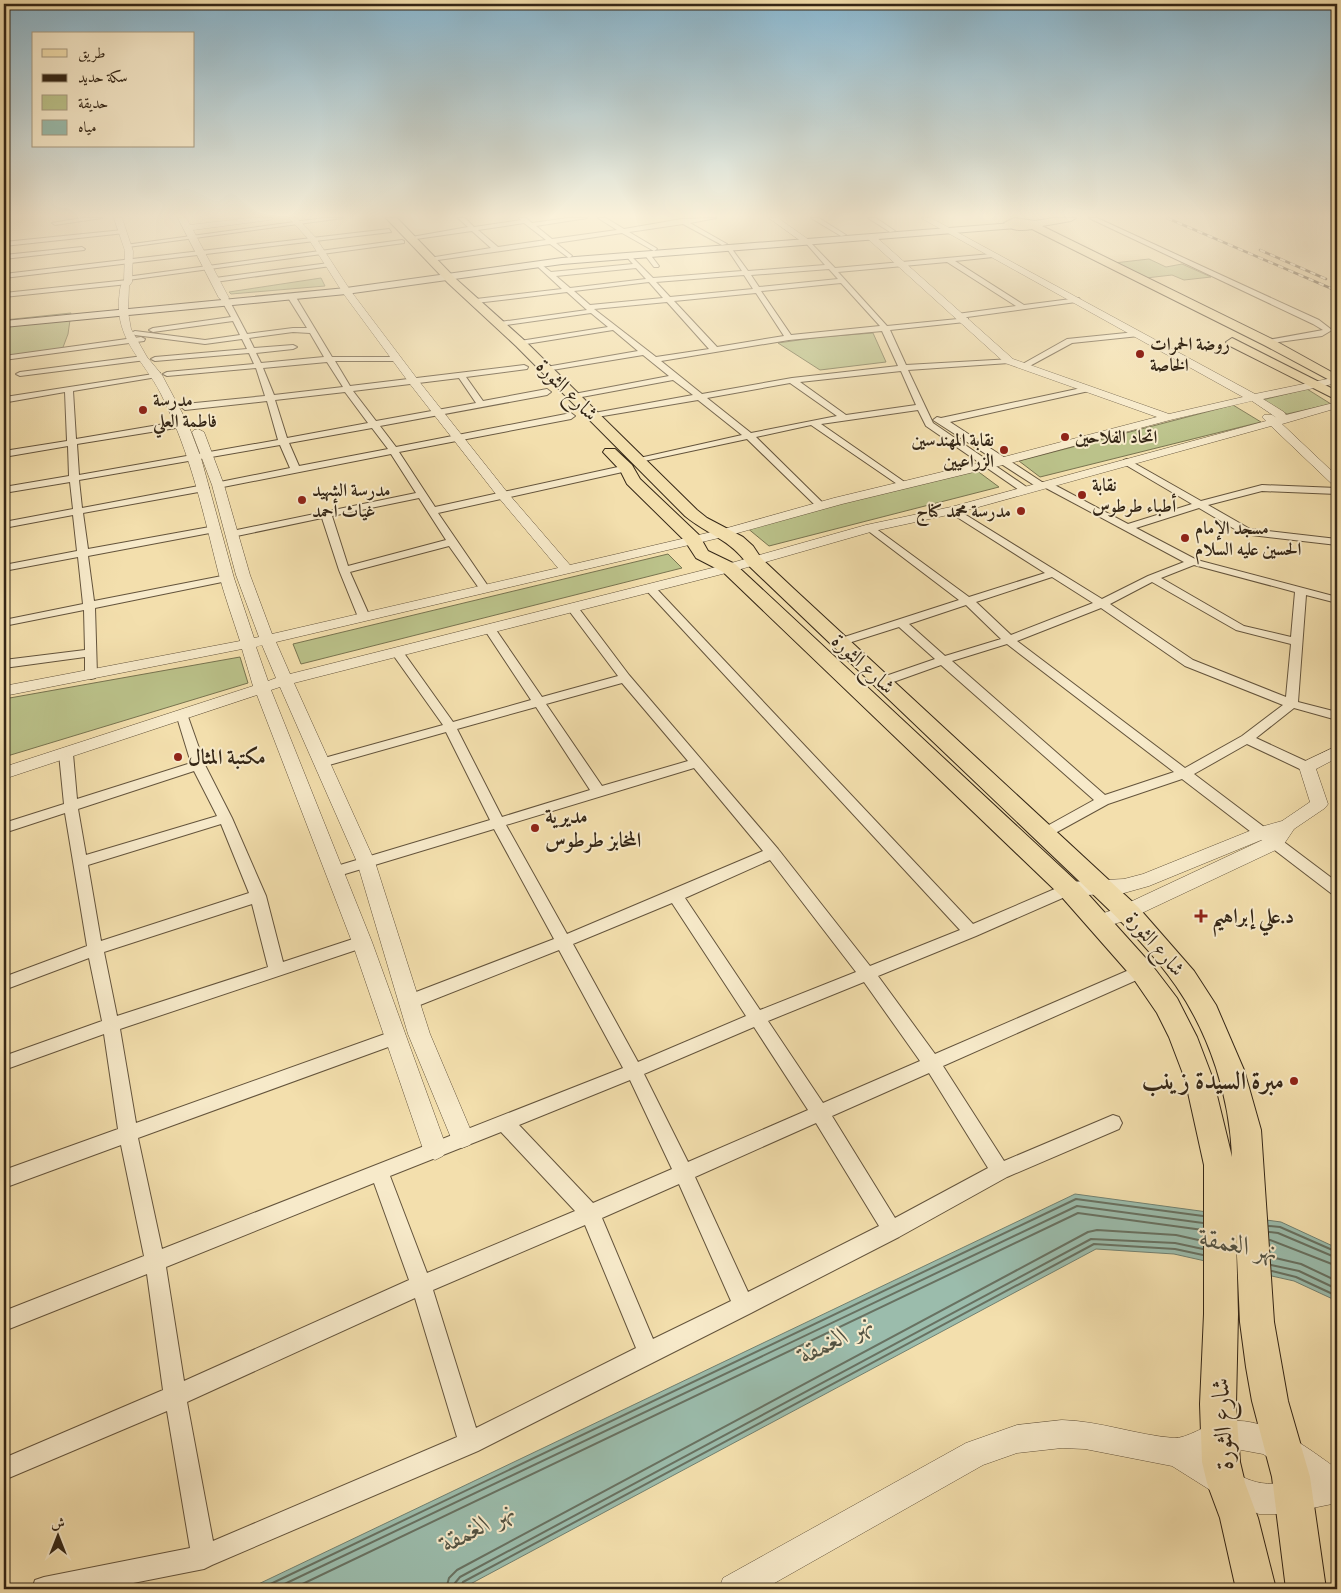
<svg xmlns="http://www.w3.org/2000/svg" width="1341" height="1593" font-family="'IM FELL Double Pica',Amiri,serif">
  <style>
    .green { fill: #bbc28a; stroke: #787450 }
    .water { fill: #9bbcac; stroke: #728070 }
    .lines { fill: none; stroke-linecap: round; stroke-linejoin: round }
    .shore { stroke: #687161; stroke-width: 2 }
    .minor-casing { stroke: #64543c; stroke-width: 2 }
    .tertiary-casing { stroke: #64543c; stroke-width: 1 }
    .secondary-casing { stroke: #342616; stroke-width: 2 }
    .primary-casing { stroke: #342616; stroke-width: 2 }
    .minor { fill: #f7eaca; fill-rule: evenodd }
    .tertiary { fill: #f7eaca; fill-rule: evenodd }
    .secondary { fill: #f7eaca; fill-rule: evenodd }
    .primary { fill: #f3dfad; fill-rule: evenodd }
    .rail-casing { stroke: #342616; stroke-width: 2.5 }
    .rail { stroke: #f7eaca; stroke-width: 2; stroke-dasharray: 5.5; stroke-linecap: butt }
    .poi-dot { fill: #8f2418; stroke: #f7eaca; stroke-width: 2 }
    .labels { text-anchor: middle; dominant-baseline: central; stroke-width: 4; stroke-linejoin: round; paint-order: stroke }
    .far-poi-label { font-size: 18px; font-weight: bold; fill: #342616; stroke: #f7eaca; text-anchor: start }
    .street-label { font-size: 21px; fill: #342616; stroke: #f7eaca }
    .poi-label { font-size: 21px; font-weight: bold; fill: #342616; stroke: #f7eaca; text-anchor: start }
    .near-poi-label { font-size: 25px; font-weight: bold; fill: #342616; stroke: #f7eaca; text-anchor: end }
    .near-street-label { font-size: 25px; fill: #342616; stroke: #f7eaca }
    .near-water-label { font-size: 26px; font-style: italic; fill: #535343; stroke: #f7eaca }
  </style>
  <rect width="100%" height="100%" fill="#f3dfad"/>
  <filter id="stains"><feTurbulence type="fractalNoise" baseFrequency=".004" numOctaves="4"/><feColorMatrix values="0 0 0 0 .2 0 0 0 0 .09 0 0 0 0 .02 0 0 0 .5 -.17"/></filter>
  <radialGradient id="worn" r=".72"><stop offset=".6" stop-color="#630" stop-opacity="0"/><stop offset="1" stop-color="#630" stop-opacity=".3"/></radialGradient>
  <g class="green">
    <polygon points="1149,259 1166,267 1182,264 1211,277 1184,280 1172,275 1146,278 1114,263"/>
    <polygon points="321,278 325,286 231,294 229,292"/>
    <polygon points="71,313 68,334 62,350 4,358 4,320"/>
    <polygon points="873,333 886,362 820,370 778,343 820,337"/>
    <polygon points="1307,389 1331,404 1287,414 1262,400"/>
    <polygon points="1233,405 1261,422 1040,477 1019,461"/>
    <polygon points="976,470 999,487 769,546 746,527"/>
    <polygon points="668,554 682,568 301,664 293,644"/>
    <polygon points="240,657 248,683 4,757 4,699"/>
  </g>
  <polygon class="water" points="1075,1194 1281,1222 1337,1248 1337,1301 1294,1281 1174,1254 1096,1249 461,1589 248,1589"/>
  <g class="lines">
    <g class="shore">
      <polyline points="1269,1226 1280,1227 1337,1252"/>
      <polyline points="1269,1232 1278,1233 1337,1258"/>
      <polyline points="1270,1240 1337,1266"/>
      <polyline points="1271,1257 1301,1264 1337,1281"/>
      <polyline points="1271,1265 1299,1271 1337,1289"/>
      <polyline points="1272,1271 1296,1277 1337,1296"/>
      <polyline points="260,1589 1076,1199 1203,1216"/>
      <polyline points="274,1589 1077,1206 1203,1223"/>
      <polyline points="292,1589 1078,1213 1203,1230"/>
      <polyline points="446,1589 449,1578 457,1570 1088,1232 1097,1230 1176,1235 1203,1241"/>
      <polyline points="454,1589 455,1583 460,1577 1091,1239 1175,1243 1203,1249"/>
      <polyline points="460,1589 463,1582 1094,1244 1175,1249 1203,1255"/>
    </g>
    <defs>
      <g id="minor">
        <polygon points="81,218 102,218 55,225 52,223"/>
        <polygon points="324,218 343,218 128,247 125,245"/>
        <path d="M 458,218 L 465,218 L 474,227 L 521,220 L 519,218 L 526,218 L 532,223 L 568,218 L 587,218 L 536,226 L 552,239 L 617,230 L 598,218 L 606,218 L 624,229 L 682,219 L 716,218 L 690,223 L 727,244 L 722,245 L 683,224 L 629,232 L 656,248 L 657,249 L 654,251 L 622,233 L 556,243 L 571,255 L 572,256 L 569,258 L 550,244 L 431,261 L 429,260 L 429,258 L 491,248 L 472,231 L 409,240 L 406,238 L 468,227 ZM 524,223 L 546,240 L 498,247 L 478,230 Z"/>
        <polygon points="811,218 819,218 846,235 841,236"/>
        <polygon points="868,218 876,218 895,231 890,232"/>
        <polygon points="1089,218 1097,218 1319,320 1332,330 1322,336 1265,344 1264,342 1268,340 1323,330 1313,324"/>
        <polygon points="389,229 391,232 4,278 4,274"/>
        <polygon points="123,230 125,231 125,233 4,246 4,242"/>
        <polygon points="402,240 404,241 404,243 128,280 131,282 128,284 4,297 4,293 128,280 125,278 126,277"/>
        <path d="M 808,240 L 835,268 L 991,254 L 993,255 L 993,257 L 955,261 L 1024,305 L 1079,298 L 1080,300 L 1076,302 L 960,318 L 957,318 L 957,314 L 1016,306 L 947,262 L 838,272 L 887,326 L 968,318 L 968,322 L 965,322 L 890,330 L 906,365 L 1012,359 L 1012,363 L 1009,363 L 908,370 L 933,423 L 1028,488 L 1028,492 L 1022,492 L 926,426 L 918,410 L 821,424 L 906,483 L 908,485 L 903,488 L 811,425 L 756,437 L 823,503 L 823,507 L 817,507 L 747,439 L 635,463 L 635,459 L 742,435 L 698,400 L 591,418 L 590,416 L 594,413 L 693,395 L 673,380 L 571,399 L 571,395 L 574,394 L 669,376 L 643,355 L 546,371 L 542,369 L 546,367 L 638,351 L 613,330 L 520,345 L 516,343 L 520,341 L 608,327 L 591,313 L 500,326 L 496,324 L 500,322 L 587,310 L 567,292 L 476,303 L 472,301 L 476,299 L 562,289 L 536,265 L 536,263 L 538,262 L 551,272 L 633,264 L 625,255 L 628,253 L 653,278 L 742,271 L 726,247 L 729,245 L 748,271 L 825,265 L 805,242 ZM 636,268 L 646,279 L 570,288 L 556,276 ZM 829,269 L 838,279 L 759,287 L 751,275 ZM 744,275 L 753,289 L 670,297 L 656,282 ZM 649,282 L 663,298 L 590,305 L 574,291 ZM 841,283 L 880,326 L 791,335 L 761,291 ZM 756,293 L 784,336 L 717,347 L 674,301 ZM 667,302 L 709,349 L 656,357 L 594,309 ZM 882,331 L 898,366 L 792,378 L 702,394 L 661,361 L 789,340 ZM 901,371 L 916,405 L 846,415 L 800,382 ZM 790,383 L 837,416 L 751,433 L 707,398 Z"/>
        <polygon points="82,247 85,249 84,250 4,259 4,255"/>
        <polygon points="645,253 649,253 659,266 658,267 654,267 644,254"/>
        <polygon points="329,263 332,265 331,266 215,282 212,280 215,278"/>
        <path d="M 288,294 L 294,294 L 332,357 L 397,357 L 401,359 L 397,361 L 335,361 L 350,386 L 524,365 L 528,367 L 527,369 L 466,377 L 483,401 L 547,389 L 551,392 L 547,395 L 380,426 L 396,447 L 571,413 L 575,416 L 571,419 L 399,452 L 435,507 L 627,465 L 632,468 L 627,471 L 438,513 L 490,589 L 489,591 L 481,591 L 449,546 L 350,572 L 370,617 L 364,620 L 358,617 L 339,570 L 322,518 L 232,537 L 227,534 L 232,531 L 416,493 L 391,454 L 218,488 L 213,485 L 215,483 L 290,468 L 280,445 L 79,480 L 82,508 L 204,485 L 209,488 L 204,491 L 83,513 L 88,549 L 215,526 L 220,529 L 215,532 L 88,556 L 94,601 L 227,575 L 232,578 L 227,581 L 95,608 L 97,675 L 95,678 L 91,679 L 85,675 L 85,657 L 4,668 L 4,660 L 85,650 L 84,610 L 4,626 L 4,620 L 83,604 L 78,557 L 4,571 L 4,565 L 77,551 L 73,515 L 4,528 L 4,522 L 73,509 L 70,482 L 4,493 L 4,487 L 69,476 L 68,446 L 4,457 L 4,451 L 67,441 L 65,392 L 8,402 L 4,399 L 5,397 L 160,373 L 160,377 L 157,377 L 73,391 L 76,439 L 182,421 L 186,424 L 182,427 L 77,444 L 79,475 L 278,440 L 267,401 L 185,410 L 181,407 L 185,404 L 265,396 L 256,368 L 167,376 L 163,374 L 167,372 L 254,364 L 249,353 L 155,361 L 151,359 L 155,357 L 247,349 L 242,339 L 205,344 L 135,335 L 131,333 L 135,331 L 205,340 L 240,335 L 233,321 L 153,332 L 149,330 L 153,328 L 231,317 L 220,298 L 224,296 L 228,298 L 247,334 L 293,328 L 307,328 L 287,296 ZM 293,332 L 310,333 L 324,357 L 261,363 L 256,353 L 293,349 L 297,347 L 293,345 L 254,348 L 249,338 ZM 327,362 L 343,387 L 274,395 L 263,368 ZM 459,378 L 476,403 L 376,421 L 353,391 ZM 345,392 L 368,423 L 287,438 L 275,400 ZM 372,428 L 388,449 L 299,466 L 289,443 ZM 419,498 L 446,540 L 348,566 L 332,516 Z"/>
        <polygon points="1136,332 1139,332 1139,336 1072,343 1026,368 1019,366 1067,339"/>
        <polygon points="141,337 145,339 144,341 4,360 4,356"/>
        <polygon points="143,356 147,358 146,360 20,376 16,374 20,372"/>
        <path d="M 1086,387 L 1089,387 L 1089,391 L 950,422 L 1042,482 L 1049,482 L 1128,524 L 1192,504 L 1124,464 L 1124,460 L 1127,459 L 1201,501 L 1262,485 L 1337,488 L 1337,494 L 1262,491 L 1208,505 L 1250,529 L 1337,539 L 1337,545 L 1243,534 L 1199,508 L 1136,528 L 1197,560 L 1337,597 L 1337,603 L 1306,595 L 1298,702 L 1337,712 L 1337,720 L 1294,708 L 1256,738 L 1312,764 L 1314,767 L 1312,770 L 1302,770 L 1247,744 L 1194,774 L 1337,882 L 1337,895 L 1332,894 L 1182,779 L 1108,804 L 1048,837 L 1038,837 L 1036,834 L 1038,831 L 1094,800 L 941,665 L 885,685 L 877,685 L 875,682 L 877,679 L 935,659 L 899,627 L 839,646 L 833,642 L 835,640 L 959,600 L 867,530 L 867,526 L 871,525 L 969,597 L 1045,573 L 949,512 L 948,510 L 953,507 L 1102,599 L 1148,576 L 1184,562 L 1044,487 L 1037,487 L 933,420 L 937,417 L 941,418 ZM 1194,565 L 1295,592 L 1291,637 L 1244,626 L 1161,578 ZM 1052,577 L 1093,603 L 1011,635 L 976,602 ZM 1152,582 L 1236,630 L 1291,644 L 1286,697 L 1193,660 L 1110,604 ZM 966,605 L 1001,639 L 945,656 L 909,624 ZM 1101,608 L 1185,666 L 1283,705 L 1242,736 L 1185,768 L 1017,641 ZM 1007,644 L 1174,772 L 1105,795 L 952,661 Z"/>
        <path d="M 650,585 L 654,586 L 973,924 L 1064,885 L 1069,884 L 1074,885 L 1076,889 L 1074,893 L 976,936 L 878,976 L 935,1054 L 1136,967 L 1142,965 L 1148,967 L 1150,971 L 1148,975 L 943,1066 L 1004,1161 L 1113,1115 L 1119,1117 L 1122,1123 L 1119,1129 L 1007,1177 L 899,1237 L 751,1313 L 478,1451 L 212,1565 L 204,1569 L 103,1589 L 32,1589 L 35,1580 L 44,1577 L 190,1548 L 167,1411 L 4,1480 L 4,1458 L 163,1390 L 147,1274 L 4,1331 L 4,1311 L 144,1256 L 121,1145 L 4,1188 L 4,1170 L 118,1129 L 104,1034 L 4,1070 L 4,1056 L 102,1021 L 89,958 L 4,990 L 4,977 L 87,946 L 65,813 L 4,833 L 4,823 L 64,804 L 59,754 L 61,751 L 71,751 L 73,754 L 77,799 L 191,763 L 176,714 L 178,711 L 186,711 L 205,765 L 232,818 L 266,896 L 283,962 L 362,936 L 368,938 L 370,942 L 368,946 L 120,1029 L 136,1123 L 396,1030 L 402,1032 L 404,1037 L 402,1042 L 138,1138 L 162,1249 L 623,1068 L 559,950 L 415,1007 L 409,1009 L 403,1007 L 401,1002 L 403,997 L 554,939 L 494,829 L 335,877 L 330,876 L 328,872 L 330,868 L 490,820 L 446,732 L 322,767 L 315,763 L 317,760 L 443,725 L 391,652 L 393,649 L 401,649 L 453,722 L 531,700 L 484,629 L 486,627 L 494,627 L 542,697 L 618,676 L 567,608 L 573,605 L 577,606 L 629,675 L 778,849 L 870,966 L 960,930 L 646,590 L 645,588 ZM 622,683 L 688,761 L 602,786 L 546,704 ZM 536,707 L 590,790 L 502,817 L 457,729 ZM 694,768 L 763,851 L 567,934 L 506,825 ZM 194,771 L 217,816 L 86,855 L 78,809 ZM 221,824 L 249,893 L 101,941 L 88,865 ZM 770,860 L 856,972 L 760,1010 L 685,898 ZM 672,903 L 746,1016 L 638,1062 L 573,944 ZM 252,904 L 268,967 L 117,1016 L 104,952 ZM 864,982 L 920,1061 L 823,1103 L 768,1021 ZM 754,1027 L 808,1110 L 688,1162 L 644,1074 ZM 929,1073 L 988,1168 L 895,1218 L 832,1116 ZM 630,1080 L 672,1169 L 593,1203 L 519,1125 ZM 816,1123 L 879,1226 L 748,1292 L 695,1177 ZM 501,1132 L 575,1211 L 427,1273 L 390,1176 ZM 374,1183 L 409,1280 L 184,1381 L 166,1267 ZM 679,1184 L 731,1301 L 653,1339 L 602,1218 ZM 585,1225 L 636,1348 L 476,1428 L 433,1290 ZM 415,1298 L 457,1437 L 213,1541 L 187,1402 Z"/>
      </g>
      <g id="tertiary">
        <path d="M 114,218 L 122,218 L 133,251 L 132,282 L 129,286 L 128,312 L 131,329 L 147,357 L 162,375 L 188,424 L 201,458 L 234,578 L 254,638 L 259,637 L 236,575 L 212,485 L 192,432 L 194,430 L 198,429 L 204,432 L 224,485 L 250,575 L 272,634 L 558,568 L 499,498 L 410,384 L 343,293 L 310,241 L 289,218 L 297,218 L 316,238 L 350,290 L 418,380 L 507,492 L 570,565 L 720,530 L 834,498 L 1000,458 L 1157,417 L 1005,363 L 868,239 L 868,235 L 874,235 L 1013,359 L 1169,414 L 1243,397 L 921,218 L 931,218 L 1255,394 L 1337,377 L 1337,383 L 1263,399 L 1284,412 L 1286,415 L 1337,402 L 1337,408 L 1282,424 L 1337,476 L 1337,486 L 1333,485 L 1271,426 L 957,513 L 874,531 L 734,571 L 294,683 L 375,862 L 430,1034 L 474,1138 L 470,1145 L 462,1148 L 454,1145 L 408,1034 L 357,862 L 280,687 L 271,690 L 372,942 L 447,1149 L 443,1156 L 435,1160 L 427,1156 L 423,1149 L 352,942 L 257,695 L 4,779 L 4,767 L 253,686 L 242,649 L 4,696 L 4,686 L 240,641 C 233,619 225,597 219,575 C 203,512 191,454 161,394 C 144,360 116,341 119,299 C 120,293 119,286 124,281 L 125,251 ZM 1252,401 L 1277,418 L 1272,415 L 1264,415 L 1262,417 L 1266,421 L 951,507 L 866,525 L 724,565 L 290,674 L 276,642 L 723,537 L 842,504 L 1007,464 L 1170,420 ZM 262,645 L 276,678 L 268,681 L 256,647 Z"/>
        <polygon points="178,218 186,218 190,225 248,218 273,218 269,220 193,230 229,298 227,300 224,301 219,298"/>
        <polygon points="769,218 778,218 812,242 805,244"/>
        <polygon points="1337,746 1337,758 1316,769 1328,804 1325,808 1294,829 1282,847 1127,920 1098,929 1091,927 1088,922 1091,917 1113,910 1271,836 1149,886 1124,893 1069,896 1062,894 1059,889 1062,884 1069,882 1124,879 1143,874 1257,828 1282,821 1310,802 1299,767 1301,763"/>
        <path d="M 1062,1420 C 1100,1421 1136,1435 1174,1438 C 1186,1439 1207,1424 1221,1422 C 1264,1414 1304,1445 1337,1469 L 1337,1503 L 1283,1514 L 1259,1514 L 1226,1500 L 1172,1466 L 1085,1449 L 1062,1448 L 1017,1453 L 983,1465 L 764,1589 L 719,1589 L 723,1578 L 966,1443 L 1017,1425 ZM 1236,1449 L 1263,1454 L 1304,1480 C 1254,1490 1247,1480 1206,1455 L 1220,1450 Z"/>
      </g>
      <polygon id="secondary" points="1013,223 1017,226 1016,228 562,264 346,294 4,327 4,321 346,288 562,258"/>
      <g id="primary">
        <path d="M 386,218 L 397,218 L 456,279 L 524,340 L 697,510 L 707,518 L 743,537 L 753,546 L 761,558 L 794,589 L 1138,907 L 1194,971 L 1216,1005 L 1244,1070 L 1261,1130 L 1274,1322 L 1288,1401 L 1310,1477 L 1326,1589 L 1286,1589 L 1272,1477 L 1252,1401 L 1246,1367 L 1240,1322 L 1236,1234 L 1238,1314 L 1236,1404 L 1240,1462 L 1245,1483 L 1258,1518 L 1276,1589 L 1236,1589 L 1220,1518 L 1207,1483 L 1202,1462 L 1200,1404 L 1204,1314 L 1204,1165 L 1185,1079 L 1169,1037 L 1157,1013 L 1133,978 L 1060,895 L 723,572 L 696,558 L 685,541 L 627,484 L 620,470 L 603,452 L 605,449 L 615,449 L 632,465 L 640,479 L 699,535 L 708,551 L 735,564 L 1078,883 L 1151,964 L 1177,998 L 1197,1037 L 1213,1079 L 1232,1157 C 1230,1098 1210,1035 1176,986 C 1154,954 1127,927 1100,901 L 748,565 C 730,539 708,535 685,516 L 516,346 L 448,283 Z"/>
        <path d="M 1014,218 L 1035,221 L 1053,218 L 1076,218 L 1071,221 L 1042,226 L 1272,339 L 1337,375 L 1337,384 L 1264,345 L 1032,229 C 1022,231 1011,231 1004,223 Z"/>
        <polygon points="1232,338 1337,391 1337,400 1228,345 1226,342"/>
      </g>
    </defs>
    <use href="#minor" class="minor-casing"/>
    <use href="#tertiary" class="tertiary-casing"/>
    <use href="#secondary" class="secondary-casing"/>
    <use href="#primary" class="primary-casing"/>
    <use href="#minor" class="minor"/>
    <use href="#tertiary" class="tertiary"/>
    <use href="#secondary" class="secondary"/>
    <use href="#primary" class="primary"/>
    <defs>
      <g id="rail">
        <polyline points="1167,218 1337,291"/>
        <polyline points="1260,250 1326,279"/>
      </g>
    </defs>
    <use href="#rail" class="rail-casing"/>
    <use href="#rail" class="rail"/>
  </g>
  <linearGradient id="sky" x2="0" y2="1"><stop stop-color="#89b7d0"/><stop offset="0.49" stop-color="#faf1da"/><stop offset="1" stop-color="#faf1da" stop-opacity="0"/></linearGradient>
  <rect width="1341" height="441" fill="url(#sky)"/>
  <g class="poi-dot">
    <circle cx="1140" cy="354" r="5"/>
    <circle cx="143" cy="410" r="5"/>
    <circle cx="1065" cy="437" r="5"/>
    <circle cx="1004" cy="450" r="5"/>
    <circle cx="1082" cy="495" r="5"/>
    <circle cx="302" cy="500" r="5"/>
    <circle cx="1021" cy="511" r="5"/>
    <circle cx="1185" cy="538" r="5"/>
    <circle cx="178" cy="757" r="5"/>
    <circle cx="535" cy="828" r="5"/>
    <path d="M1198.5 908.5h5v5h5v5h-5v5h-5v-5h-5v-5h5z"/>
    <circle cx="1294" cy="1081" r="5"/>
  </g>
  <g class="labels">
    <g class="far-poi-label">
      <text x="1150" y="344">روضة الحمرات<tspan x="1150" dy="21">الخاصة</tspan></text>
      <text x="153" y="400">مدرسة<tspan x="153" dy="21">فاطمة العلي</tspan></text>
      <text x="1075" y="437">اتحاد الفلاحين</text>
      <text x="994" y="440" text-anchor="end">نقابة المهندسين<tspan x="994" dy="21">الزراعيين</tspan></text>
      <text x="1092" y="485">نقابة<tspan x="1092" dy="21">أطباء طرطوس</tspan></text>
      <text x="312" y="490">مدرسة الشهيد<tspan x="312" dy="21">غياث أحمد</tspan></text>
      <text x="1011" y="511" text-anchor="end">مدرسة محمد كناج</text>
      <text x="1195" y="528">مسجد الإمام<tspan x="1195" dy="21">الحسين عليه السلام</tspan></text>
    </g>
    <g class="street-label">
      <text transform="translate(567 390) rotate(45)">شارع الثورة</text>
      <text transform="translate(863 664) rotate(43)">شارع الثورة</text>
      <text transform="translate(1155 944) rotate(49)">شارع الثورة</text>
    </g>
    <g class="poi-label">
      <text x="188" y="757">مكتبة المثال</text>
      <text x="545" y="816">مديرية<tspan x="545" dy="24">المخابز طرطوس</tspan></text>
      <text x="1212" y="916">د.علي إبراهيم</text>
    </g>
    <g class="near-poi-label">
      <text x="1284" y="1081">مبرة السيدة زينب</text>
    </g>
    <g class="near-street-label">
      <text transform="translate(1223 1424) rotate(-93)">شارع الثورة</text>
    </g>
    <g class="near-water-label">
      <text transform="translate(1239 1245) rotate(11)">نهر الغمقة</text>
      <text transform="translate(836 1339) rotate(-27)">نهر الغمقة</text>
      <text transform="translate(478 1527) rotate(-28)">نهر الغمقة</text>
    </g>
  </g>
  <rect width="1341" height="1593" fill="none" stroke="#f3dfad" stroke-width="20"/>
  <rect x="5" y="5" width="1331" height="1583" fill="none" stroke="#342616" stroke-width="2.5"/>
  <rect x="10" y="10" width="1321" height="1573" fill="none" stroke="#342616"/>
  <rect x="32" y="32" width="162" height="115" fill="#f7eaca" stroke="#a99c82"/>
  <rect x="42" y="49" width="25" height="8" fill="#f3dfad" stroke="#a99c82"/>
  <text x="78" y="58" font-size="15" fill="#342616">طريق</text>
  <rect x="42" y="74" width="25" height="8" fill="#342616" stroke="#a99c82"/>
  <text x="78" y="82" font-size="15" fill="#342616">سكة حديد</text>
  <rect x="42" y="95" width="25" height="15" fill="#bbc28a" stroke="#a99c82"/>
  <text x="78" y="108" font-size="15" fill="#342616">حديقة</text>
  <rect x="42" y="120" width="25" height="15" fill="#9bbcac" stroke="#a99c82"/>
  <text x="78" y="132" font-size="15" fill="#342616">مياه</text>
  <g transform="translate(58 1536)" stroke="#f7eaca" stroke-width="4" paint-order="stroke">
  <path d="M0-4L9 19L0 12L-9 19Z" fill="#342616"/>
  <text y="-8" font-size="14" font-weight="bold" text-anchor="middle" fill="#342616">ش</text>
  </g>
  <rect width="100%" height="100%" filter="url(#stains)"/>
  <rect width="100%" height="100%" fill="url(#worn)"/>
</svg>
